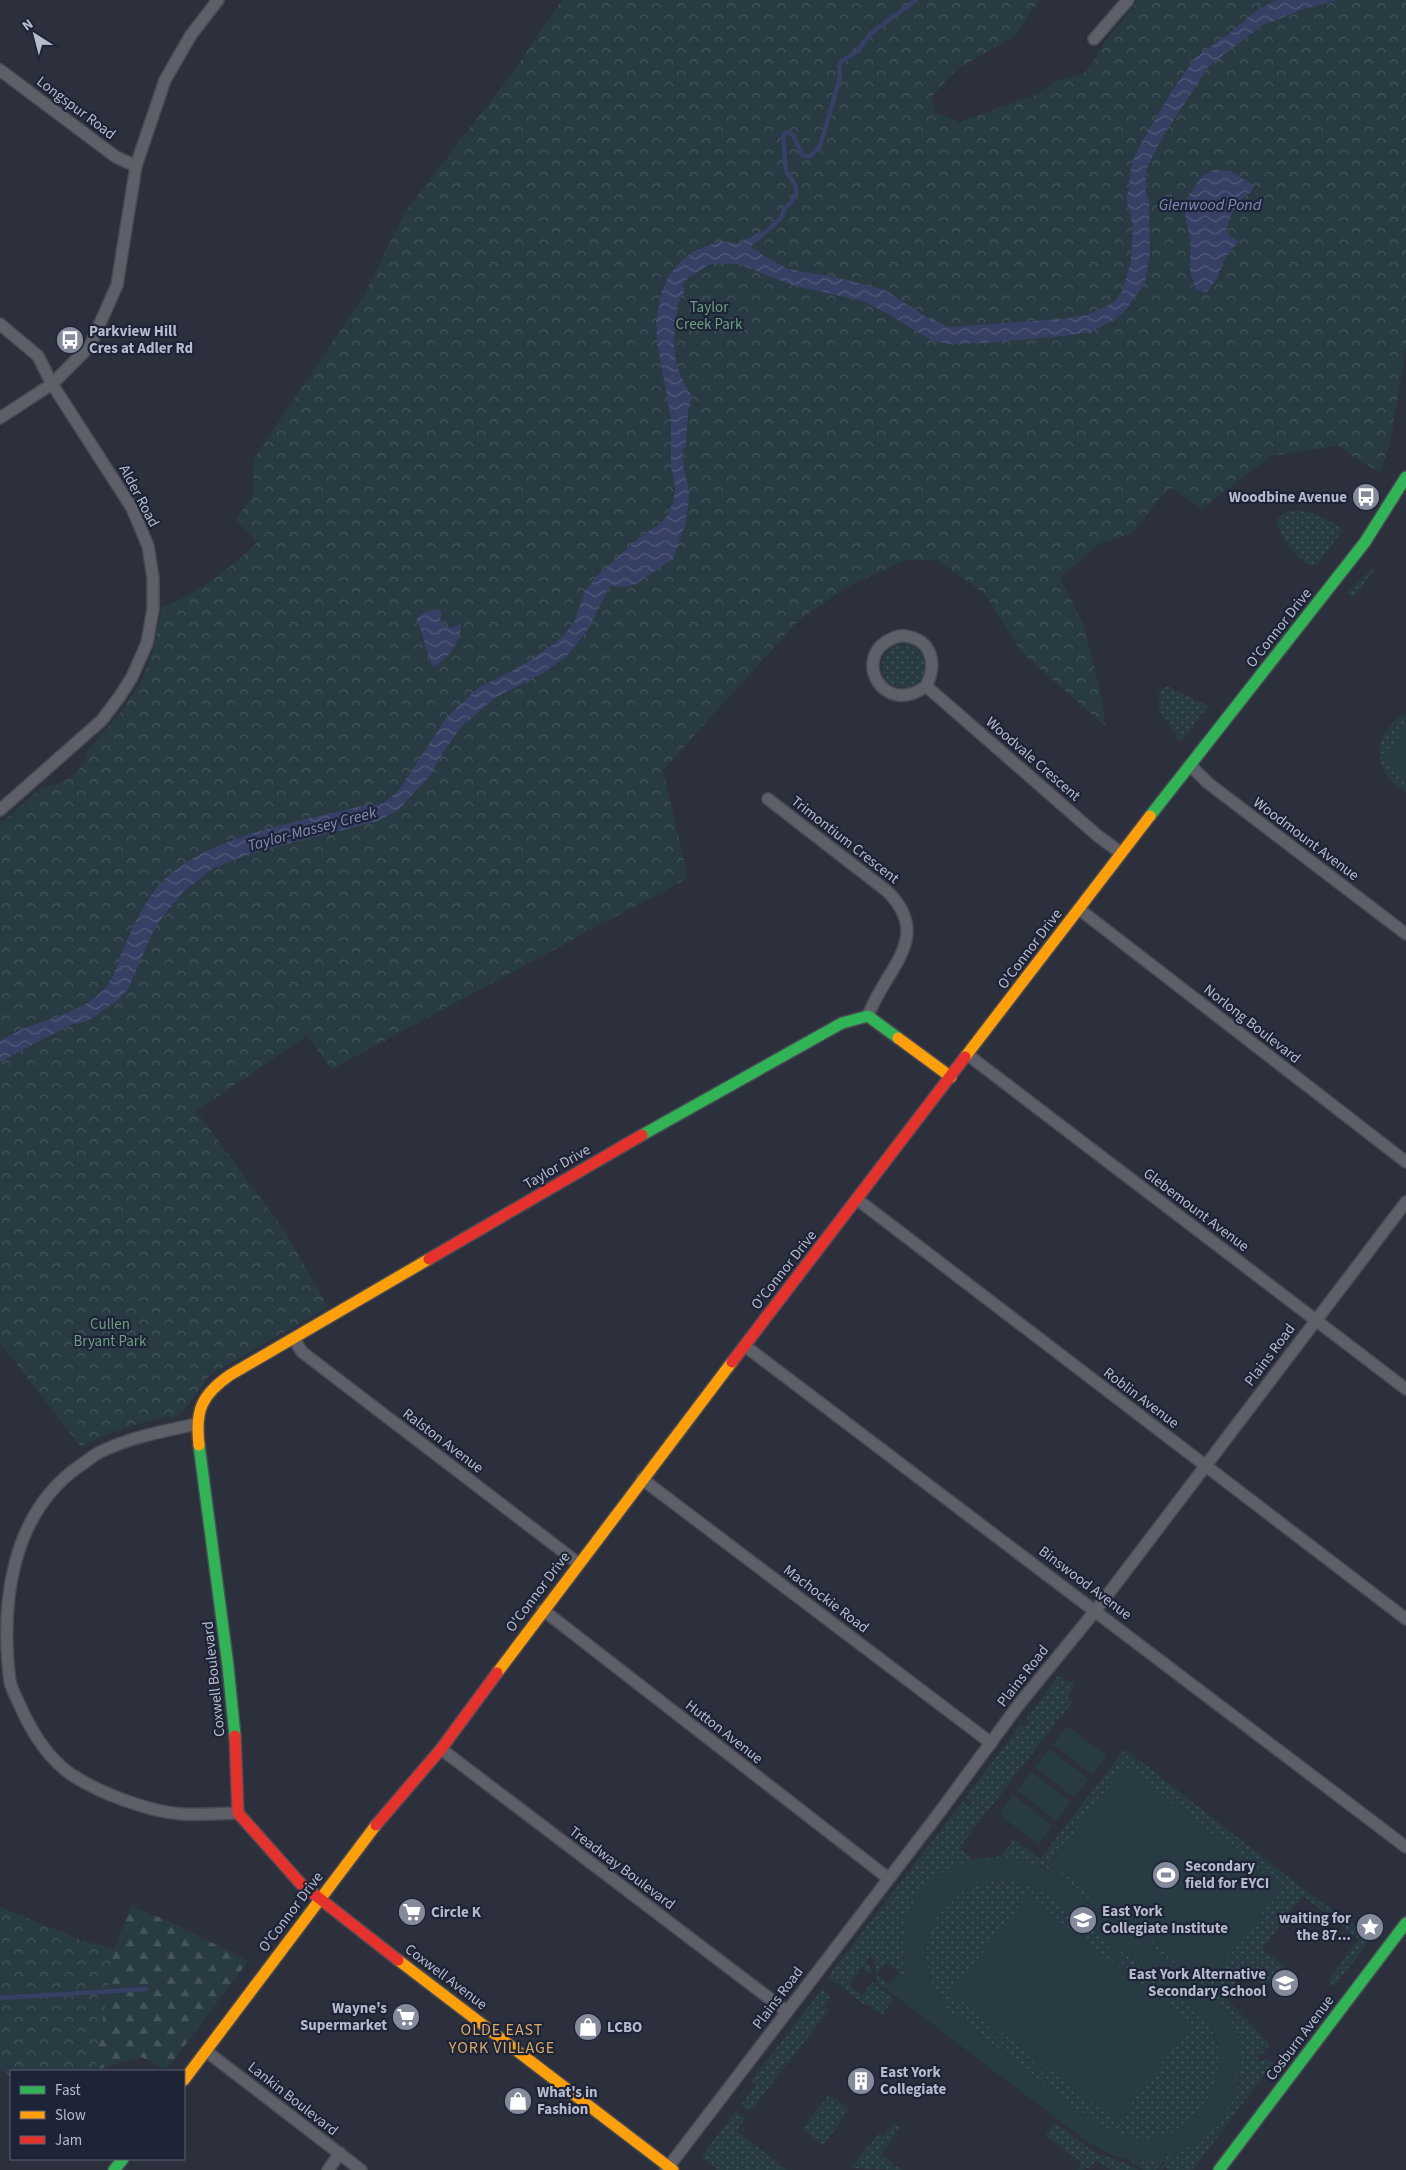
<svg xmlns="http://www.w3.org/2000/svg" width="1406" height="2170" font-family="'Source Sans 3',sans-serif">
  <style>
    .grass { fill: url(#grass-dots) }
    .forest { fill: url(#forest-firs) }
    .park { fill: url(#park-crowns) }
    .garden { fill: #283a42; fill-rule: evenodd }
    .water { fill: url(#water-waves) }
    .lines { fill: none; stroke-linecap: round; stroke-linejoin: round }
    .stream { stroke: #364064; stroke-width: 4.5 }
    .street-casing { stroke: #484b54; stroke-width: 14 }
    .fast-casing { stroke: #484b54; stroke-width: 14 }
    .slow-casing { stroke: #484b54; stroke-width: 14 }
    .jam-casing { stroke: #484b54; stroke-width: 14 }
    .street { stroke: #5d6069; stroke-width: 11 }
    .fast { stroke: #30b455; stroke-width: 11 }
    .slow { stroke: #ff9f0a; stroke-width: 11 }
    .jam { stroke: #e5322d; stroke-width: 11 }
    .labels { text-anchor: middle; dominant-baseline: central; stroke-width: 4.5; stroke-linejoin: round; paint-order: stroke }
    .street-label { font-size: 15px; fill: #b6bbcc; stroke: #1e2437 }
    .park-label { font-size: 15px; fill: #6d9e80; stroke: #1e2437 }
    .poi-label { font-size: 15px; font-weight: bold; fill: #b6bbcc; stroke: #1e2437; text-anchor: start }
    .water-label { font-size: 16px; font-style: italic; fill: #7d8bb4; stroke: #1e2437 }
    .neighbourhood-label { font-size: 16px; letter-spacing: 1px; fill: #daab64; stroke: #1e2437 }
  </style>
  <defs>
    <pattern id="grass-dots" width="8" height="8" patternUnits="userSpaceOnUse" patternTransform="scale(1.25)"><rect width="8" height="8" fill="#283a42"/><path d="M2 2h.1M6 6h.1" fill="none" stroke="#45555c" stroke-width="1.8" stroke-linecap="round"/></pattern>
    <pattern id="forest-firs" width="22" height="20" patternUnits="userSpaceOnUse" patternTransform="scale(1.25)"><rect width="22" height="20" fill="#283a42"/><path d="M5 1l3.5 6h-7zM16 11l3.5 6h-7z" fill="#45555c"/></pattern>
    <pattern id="park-crowns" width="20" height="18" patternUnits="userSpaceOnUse" patternTransform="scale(1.25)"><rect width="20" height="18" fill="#283a42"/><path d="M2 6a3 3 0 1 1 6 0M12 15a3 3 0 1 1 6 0" fill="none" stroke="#45555c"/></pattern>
    <pattern id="water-waves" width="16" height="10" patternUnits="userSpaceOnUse" patternTransform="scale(1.25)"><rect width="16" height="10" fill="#364064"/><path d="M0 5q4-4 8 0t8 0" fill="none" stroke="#515a79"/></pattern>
  </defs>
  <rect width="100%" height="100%" fill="#2b303c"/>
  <g class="grass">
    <path d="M 1297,510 C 1316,512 1328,519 1343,530 L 1316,566 C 1296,564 1284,539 1276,523 C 1279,513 1287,512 1297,510 Z"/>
    <polygon points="1381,560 1354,598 1347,593"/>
    <circle cx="904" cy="666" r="22"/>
    <polygon points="1169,687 1208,706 1181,742 1159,711 1159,692 1163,688"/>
    <path d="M 1406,714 L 1406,793 C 1399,787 1391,781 1386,774 C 1371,754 1384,723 1406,714 Z"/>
    <path d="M 1059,1675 L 1075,1685 L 1067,1697 L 1072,1702 L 959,1848 L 972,1859 L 1001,1856 L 1014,1839 L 1040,1859 L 1125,1749 L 1306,1891 L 1372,1937 L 1334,1987 L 1330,1984 L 1329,1979 L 1359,1939 L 1303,1896 L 1262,1948 L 1286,1967 C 1272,1989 1262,1990 1247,1969 L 1225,1997 L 1270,2044 L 1262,2054 L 1257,2055 L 1259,2061 L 1267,2059 L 1273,2063 L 1193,2170 L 1169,2170 L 1165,2166 L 1162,2170 L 1159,2170 L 1165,2162 L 1163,2161 L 1156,2170 L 1144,2170 L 1125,2158 L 1137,2160 L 1231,2103 L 1239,2084 L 1241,2062 L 1199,1983 L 1054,1873 L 1041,1866 L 979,1859 L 959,1865 L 940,1874 L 902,1957 L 906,1978 L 886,1963 L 877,1975 L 889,1984 L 886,1989 L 877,1983 L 875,1965 L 873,1963 L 875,1960 L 870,1956 L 865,1963 L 871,1966 L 871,1975 L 862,1968 L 849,1985 L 862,1995 L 872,1982 L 894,1999 L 882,2015 L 870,2006 L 863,2004 L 828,1977 L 963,1801 L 970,1805 L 972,1802 L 966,1797 L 1021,1724 L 1025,1728 L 1030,1722 L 1026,1719 Z"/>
    <path d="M 994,1880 C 1015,1880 1029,1885 1047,1894 L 1198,2010 C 1206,2020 1214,2031 1217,2043 C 1228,2091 1191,2141 1140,2139 C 1125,2138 1111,2131 1097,2124 L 949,2011 C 906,1959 927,1893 994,1880 Z"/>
    <polygon points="822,1989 829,1995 830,1999 824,2006 829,2010 751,2111 741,2105 756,2085 751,2081"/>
    <polygon points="829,2094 849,2110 823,2146 802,2129"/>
    <polygon points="736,2111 745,2118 737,2131 787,2170 718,2170 701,2157"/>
    <polygon points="1055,2122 1095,2153 1126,2163 1139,2170 1111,2170 1097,2160 1089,2169 1086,2167 1084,2170 1077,2170 1082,2164 1045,2135"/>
    <polygon points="894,2123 900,2128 881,2154 902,2170 851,2168 879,2133 884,2136"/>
  </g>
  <polygon class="forest" points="131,1906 171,1922 248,1961 167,2069 141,2057 92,2071 11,2071 11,2077 0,2069 0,1907 83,1941 114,1949"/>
  <g class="park">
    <path d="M 562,0 L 1039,0 L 1015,36 L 956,70 L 932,96 L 935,112 L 958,122 L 1035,95 L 1054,82 L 1084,73 L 1097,57 L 1097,52 L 1138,0 L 1406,0 L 1406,346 L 1391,439 L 1380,473 L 1337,446 L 1271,456 L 1202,509 L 1172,488 L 1160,498 L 1131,534 L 1099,544 L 1060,578 L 1084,626 L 1102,698 L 1105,726 L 1021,652 L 985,594 L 937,560 L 906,560 L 847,587 L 799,620 L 663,770 L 688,878 L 332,1069 L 307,1036 L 196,1111 L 283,1228 L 328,1307 L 210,1375 L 182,1413 L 171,1419 L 170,1416 C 136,1423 112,1431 81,1447 L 0,1343 L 0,824 L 41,788 L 60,783 L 76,774 L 86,759 L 88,750 L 120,713 L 142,680 L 153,651 L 162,607 C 186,601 241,561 257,542 L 236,520 L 254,493 L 253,460 L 364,295 L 405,212 L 510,76 Z"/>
    <polygon points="0,1907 83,1941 114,1949 95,2070 11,2071 11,2077 0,2069"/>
  </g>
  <g class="garden">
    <polygon points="1406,727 1406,777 1382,759"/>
    <polygon points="1067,1726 1107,1756 1092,1775 1053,1744"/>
    <polygon points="1049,1749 1089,1779 1074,1798 1035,1767"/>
    <polygon points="1125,1766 1282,1887 1207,1985 1050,1863"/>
    <polygon points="1031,1772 1071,1802 1056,1821 1017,1790"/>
    <polygon points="1013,1795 1053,1826 1038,1845 999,1814"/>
    <path d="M 1006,1858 L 1027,1861 L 1054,1873 L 1199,1983 C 1210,1993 1222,2004 1229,2017 C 1268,2087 1203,2170 1126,2159 C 1111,2156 1098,2148 1085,2140 L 886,1989 L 899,1972 L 905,1977 C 899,1931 905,1891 950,1869 C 959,1865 969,1860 979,1859 C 988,1857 997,1858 1006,1858 ZM 994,1880 C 1015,1880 1029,1885 1047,1894 L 1198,2010 C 1206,2020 1214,2031 1217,2043 C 1228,2091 1191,2141 1140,2139 C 1125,2138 1111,2131 1097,2124 L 949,2011 C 906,1959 927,1893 994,1880 Z"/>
    <polygon points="1027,1896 1192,2024 1117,2122 951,1993"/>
    <polygon points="1078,1925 1170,1996 1169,1998 1077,1927"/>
    <polygon points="975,2019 1049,2075 1048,2077 974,2020"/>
  </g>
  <g class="water">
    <path d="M 1278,0 L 1336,0 L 1301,10 L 1261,26 L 1209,66 L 1160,141 L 1145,173 L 1147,187 L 1145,190 L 1149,200 L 1150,252 L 1145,283 L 1124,312 L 1116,319 L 1091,332 L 1063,336 L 986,343 L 950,344 L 932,341 L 888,314 L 863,301 L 791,285 L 739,264 L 710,264 L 688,278 L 683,285 L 684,293 C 683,295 681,296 680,299 C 677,304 677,313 676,318 C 672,353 674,366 692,397 L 688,412 L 686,446 L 682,451 L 684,471 L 689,488 L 689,499 L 686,522 L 673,559 L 636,584 L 626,587 L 610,586 L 587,631 L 566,657 L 540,675 L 496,697 L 461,727 L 442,754 L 430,776 L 397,811 L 375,822 L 264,850 L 238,858 L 212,869 L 184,891 L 164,915 L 153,932 L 128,989 L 118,1000 L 88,1021 L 70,1025 L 0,1062 L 0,1041 C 9,1036 18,1031 27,1027 C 52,1018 83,1011 102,991 C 114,980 118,962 124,947 C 134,924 146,897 165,879 C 214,833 305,821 370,804 L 376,805 L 384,803 L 399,790 L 446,718 L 479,687 L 518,668 L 551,646 L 564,635 L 574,622 L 585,592 L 595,578 L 642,535 L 660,524 L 667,516 L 673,503 L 675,488 L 671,465 L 671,419 L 657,342 L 656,321 L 662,291 L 669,275 L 681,261 L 694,251 L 720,241 L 739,244 L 758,233 L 765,236 L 751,246 L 754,250 L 788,269 L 835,277 L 885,290 L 926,317 L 949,327 L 1061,319 L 1087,315 L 1113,303 L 1122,292 L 1131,261 L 1133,226 L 1126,198 L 1129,190 L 1130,173 L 1134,158 L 1144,138 L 1172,91 L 1195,58 L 1231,32 L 1258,9 Z"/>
    <path d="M 1213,170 L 1230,171 L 1252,184 L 1252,191 C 1235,203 1232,211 1226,231 L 1231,237 L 1237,240 L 1237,243 L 1224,259 L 1218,277 L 1207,292 L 1196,290 L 1190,271 L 1191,243 L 1185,215 L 1187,198 L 1202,176 Z"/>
    <path d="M 438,609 L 442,612 L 440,619 L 444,625 L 451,628 L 459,625 L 461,621 C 462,640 450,658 433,667 C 425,651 424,634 416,618 L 425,612 Z"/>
  </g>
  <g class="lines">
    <g class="stream">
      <polyline points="759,238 782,217 784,209 792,201 796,194 796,186 786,171 783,135 788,132 793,135 803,156 810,156 820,146 840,78 839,66 842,61 857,51 871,33 916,0"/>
      <polyline points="0,1998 146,1989"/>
    </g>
    <defs>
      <g id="street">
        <polyline points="1094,39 1128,0"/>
        <polyline points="0,70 116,157 136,166"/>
        <polyline points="0,324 38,356 52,384 132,508 148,546 153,578 153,609 147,643 132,677 120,696 102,720 0,810"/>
        <polyline points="0,418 52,384 90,346 117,285 136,166 165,80 191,35 218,0"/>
        <path d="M 926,686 C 884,718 851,658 891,639 C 897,636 904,635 910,637 C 934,643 936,667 926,686 L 1098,836 L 1121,853"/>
        <polyline points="1190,765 1208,783 1406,934"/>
        <path d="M 768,799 L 888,892 C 934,938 884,970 868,1016"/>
        <polyline points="1079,909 1406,1162"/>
        <polyline points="968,1055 1406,1389"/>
        <polyline points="858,1200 1406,1619"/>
        <polyline points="294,1339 302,1352 578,1563"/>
        <polyline points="745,1346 1406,1847"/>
        <path d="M 197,1424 C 164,1431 131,1437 100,1452 C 92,1456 85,1463 78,1467 C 11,1515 0,1604 10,1682 C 13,1692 18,1701 22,1710 C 33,1734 50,1760 72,1775 C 100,1793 149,1812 182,1814 C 200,1815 220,1813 238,1813"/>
        <polyline points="642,1479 991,1743"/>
        <polyline points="543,1610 888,1878"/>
        <polyline points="441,1749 786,2011"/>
        <polyline points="206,2051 361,2170"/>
        <polyline points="328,2170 340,2153"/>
        <polyline points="666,2170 939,1813 1020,1703 1096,1610 1406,1202"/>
      </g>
      <g id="fast">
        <polyline points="1150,816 1365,542 1406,477"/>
        <polyline points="642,1135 842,1023 868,1016 898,1038"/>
        <polyline points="199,1445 228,1666 235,1736"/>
        <polyline points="114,2170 123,2159"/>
        <polyline points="1219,2170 1406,1923"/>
      </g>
      <g id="slow">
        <polyline points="898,1038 951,1077"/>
        <polyline points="965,1057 1150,816"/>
        <path d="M 199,1445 C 195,1411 201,1395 230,1375 L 429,1259"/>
        <polyline points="497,1673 732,1362"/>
        <polyline points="398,1960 673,2170"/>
        <polyline points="184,2080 376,1825"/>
      </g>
      <g id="jam">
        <polyline points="429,1259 642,1135"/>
        <polyline points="732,1362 965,1057"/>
        <polyline points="235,1736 238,1813 301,1884 398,1960"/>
        <polyline points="376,1825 441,1749 497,1673"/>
      </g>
    </defs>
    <use href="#street" class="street-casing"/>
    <use href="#fast" class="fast-casing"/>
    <use href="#slow" class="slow-casing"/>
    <use href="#jam" class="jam-casing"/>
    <use href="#street" class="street"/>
    <use href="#fast" class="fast"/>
    <use href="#slow" class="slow"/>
    <use href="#jam" class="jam"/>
  </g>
  <defs>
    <symbol id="bus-disc" viewBox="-11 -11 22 22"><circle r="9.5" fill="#858a9a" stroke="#1e2437"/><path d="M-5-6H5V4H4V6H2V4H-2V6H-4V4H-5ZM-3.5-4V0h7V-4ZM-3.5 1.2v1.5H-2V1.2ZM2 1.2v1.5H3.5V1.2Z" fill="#fff"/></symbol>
    <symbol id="stadium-disc" viewBox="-11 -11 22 22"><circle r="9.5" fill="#858a9a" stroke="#1e2437"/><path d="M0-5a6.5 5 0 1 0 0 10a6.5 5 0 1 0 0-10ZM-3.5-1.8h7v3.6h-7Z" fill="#fff"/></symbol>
    <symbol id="supermarket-disc" viewBox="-11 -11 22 22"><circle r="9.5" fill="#858a9a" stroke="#1e2437"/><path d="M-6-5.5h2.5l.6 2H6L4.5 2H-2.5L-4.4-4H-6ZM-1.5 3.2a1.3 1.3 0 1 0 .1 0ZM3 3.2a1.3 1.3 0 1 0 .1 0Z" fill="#fff"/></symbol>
    <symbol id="school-disc" viewBox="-11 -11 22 22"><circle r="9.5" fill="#858a9a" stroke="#1e2437"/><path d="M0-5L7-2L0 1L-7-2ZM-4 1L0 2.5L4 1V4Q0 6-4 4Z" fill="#fff"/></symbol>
    <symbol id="sight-disc" viewBox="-11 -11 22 22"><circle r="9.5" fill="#858a9a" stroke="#1e2437"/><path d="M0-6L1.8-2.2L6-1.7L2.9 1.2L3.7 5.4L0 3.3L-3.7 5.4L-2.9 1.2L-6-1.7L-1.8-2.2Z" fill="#fff"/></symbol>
    <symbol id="shop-disc" viewBox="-11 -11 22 22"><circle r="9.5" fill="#858a9a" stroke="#1e2437"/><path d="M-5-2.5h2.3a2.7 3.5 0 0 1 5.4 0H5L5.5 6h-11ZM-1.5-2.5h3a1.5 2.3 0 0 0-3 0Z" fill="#fff"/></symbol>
    <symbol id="building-disc" viewBox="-11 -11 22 22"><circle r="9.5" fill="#858a9a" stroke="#1e2437"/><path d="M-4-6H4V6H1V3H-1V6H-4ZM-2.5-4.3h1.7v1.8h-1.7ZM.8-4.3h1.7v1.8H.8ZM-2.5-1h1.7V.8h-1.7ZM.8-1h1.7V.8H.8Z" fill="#fff"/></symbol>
  </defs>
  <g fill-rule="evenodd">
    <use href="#bus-disc" x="54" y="324" width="32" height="32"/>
    <use href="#bus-disc" x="1350" y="481" width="32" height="32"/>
    <use href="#stadium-disc" x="1150" y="1859" width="32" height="32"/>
    <use href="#supermarket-disc" x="396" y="1896" width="32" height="32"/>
    <use href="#school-disc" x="1067" y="1904" width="32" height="32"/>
    <use href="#sight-disc" x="1354" y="1911" width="32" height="32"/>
    <use href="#school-disc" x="1269" y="1967" width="32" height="32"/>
    <use href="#supermarket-disc" x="390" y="2001" width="32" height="32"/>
    <use href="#shop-disc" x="572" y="2011" width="32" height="32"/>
    <use href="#building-disc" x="845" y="2065" width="32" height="32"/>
    <use href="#shop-disc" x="502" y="2085" width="32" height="32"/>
  </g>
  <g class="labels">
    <g class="street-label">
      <text transform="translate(76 108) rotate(37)">Longspur Road</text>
      <text transform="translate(139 496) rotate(62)">Alder Road</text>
      <text transform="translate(1279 628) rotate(-52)">O'Connor Drive</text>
      <text transform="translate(1033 759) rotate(41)">Woodvale Crescent</text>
      <text transform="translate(1306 839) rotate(37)">Woodmount Avenue</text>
      <text transform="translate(845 840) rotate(38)">Trimontium Crescent</text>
      <text transform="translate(1030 949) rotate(-53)">O'Connor Drive</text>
      <text transform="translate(1252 1024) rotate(38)">Norlong Boulevard</text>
      <text transform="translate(557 1167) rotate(-30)">Taylor Drive</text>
      <text transform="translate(1196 1210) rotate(37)">Glebemount Avenue</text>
      <text transform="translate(784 1270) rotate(-52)">O'Connor Drive</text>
      <text transform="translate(1270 1355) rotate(-53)">Plains Road</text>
      <text transform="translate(1141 1398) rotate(37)">Roblin Avenue</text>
      <text transform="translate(443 1441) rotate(37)">Ralston Avenue</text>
      <text transform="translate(1085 1583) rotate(37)">Binswood Avenue</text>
      <text transform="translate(538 1592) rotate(-53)">O'Connor Drive</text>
      <text transform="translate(826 1599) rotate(37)">Machockie Road</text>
      <text transform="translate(1023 1676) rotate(-52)">Plains Road</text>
      <text transform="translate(214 1679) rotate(-96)">Coxwell Boulevard</text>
      <text transform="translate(724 1732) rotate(38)">Hutton Avenue</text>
      <text transform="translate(622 1868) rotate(37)">Treadway Boulevard</text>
      <text transform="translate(291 1912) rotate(-53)">O'Connor Drive</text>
      <text transform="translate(446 1977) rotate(37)">Coxwell Avenue</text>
      <text transform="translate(778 1998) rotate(-53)">Plains Road</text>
      <text transform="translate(1300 2038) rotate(-53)">Cosburn Avenue</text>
      <text transform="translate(293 2099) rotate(38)">Lankin Boulevard</text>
    </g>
    <g class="park-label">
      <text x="709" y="307">Taylor<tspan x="709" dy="17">Creek Park</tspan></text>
      <text x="110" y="1324">Cullen<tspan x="110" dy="17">Bryant Park</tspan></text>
    </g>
    <g class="poi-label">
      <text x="89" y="331">Parkview Hill<tspan x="89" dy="17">Cres at Adler Rd</tspan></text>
      <text x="1347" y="497" text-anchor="end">Woodbine Avenue</text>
      <text x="1185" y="1866">Secondary<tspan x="1185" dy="17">field for EYCI</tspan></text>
      <text x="1102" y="1911">East York<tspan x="1102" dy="17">Collegiate Institute</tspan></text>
      <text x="431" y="1912">Circle K</text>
      <text x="1351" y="1918" text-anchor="end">waiting for<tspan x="1351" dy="17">the 87...</tspan></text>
      <text x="1266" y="1974" text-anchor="end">East York Alternative<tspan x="1266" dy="17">Secondary School</tspan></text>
      <text x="387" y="2008" text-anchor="end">Wayne's<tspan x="387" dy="17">Supermarket</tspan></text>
      <text x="607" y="2027">LCBO</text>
      <text x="880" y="2072">East York<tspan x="880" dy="17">Collegiate</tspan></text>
      <text x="537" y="2092">What's in<tspan x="537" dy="17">Fashion</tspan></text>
    </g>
    <g class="water-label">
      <text x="1210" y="205">Glenwood Pond</text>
      <text transform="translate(312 829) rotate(-15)">Taylor-Massey Creek</text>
    </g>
    <g class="neighbourhood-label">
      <text x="502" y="2030">OLDE EAST<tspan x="502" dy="18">YORK VILLAGE</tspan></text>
    </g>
  </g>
  <rect x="10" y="2070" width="175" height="90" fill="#1e2437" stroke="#5b6073"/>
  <rect x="20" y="2086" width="25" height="8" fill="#30b455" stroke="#5b6073"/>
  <text x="55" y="2095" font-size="15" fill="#b6bbcc">Fast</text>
  <rect x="20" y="2111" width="25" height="8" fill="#ff9f0a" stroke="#5b6073"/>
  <text x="55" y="2120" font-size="15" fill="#b6bbcc">Slow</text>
  <rect x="20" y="2136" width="25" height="8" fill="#e5322d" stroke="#5b6073"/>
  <text x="55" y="2145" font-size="15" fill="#b6bbcc">Jam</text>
  <g transform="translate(35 35) rotate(324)" stroke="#1e2437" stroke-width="4" paint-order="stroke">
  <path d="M0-4L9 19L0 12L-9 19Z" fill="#b6bbcc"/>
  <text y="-8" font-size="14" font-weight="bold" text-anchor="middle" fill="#b6bbcc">N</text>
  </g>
</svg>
